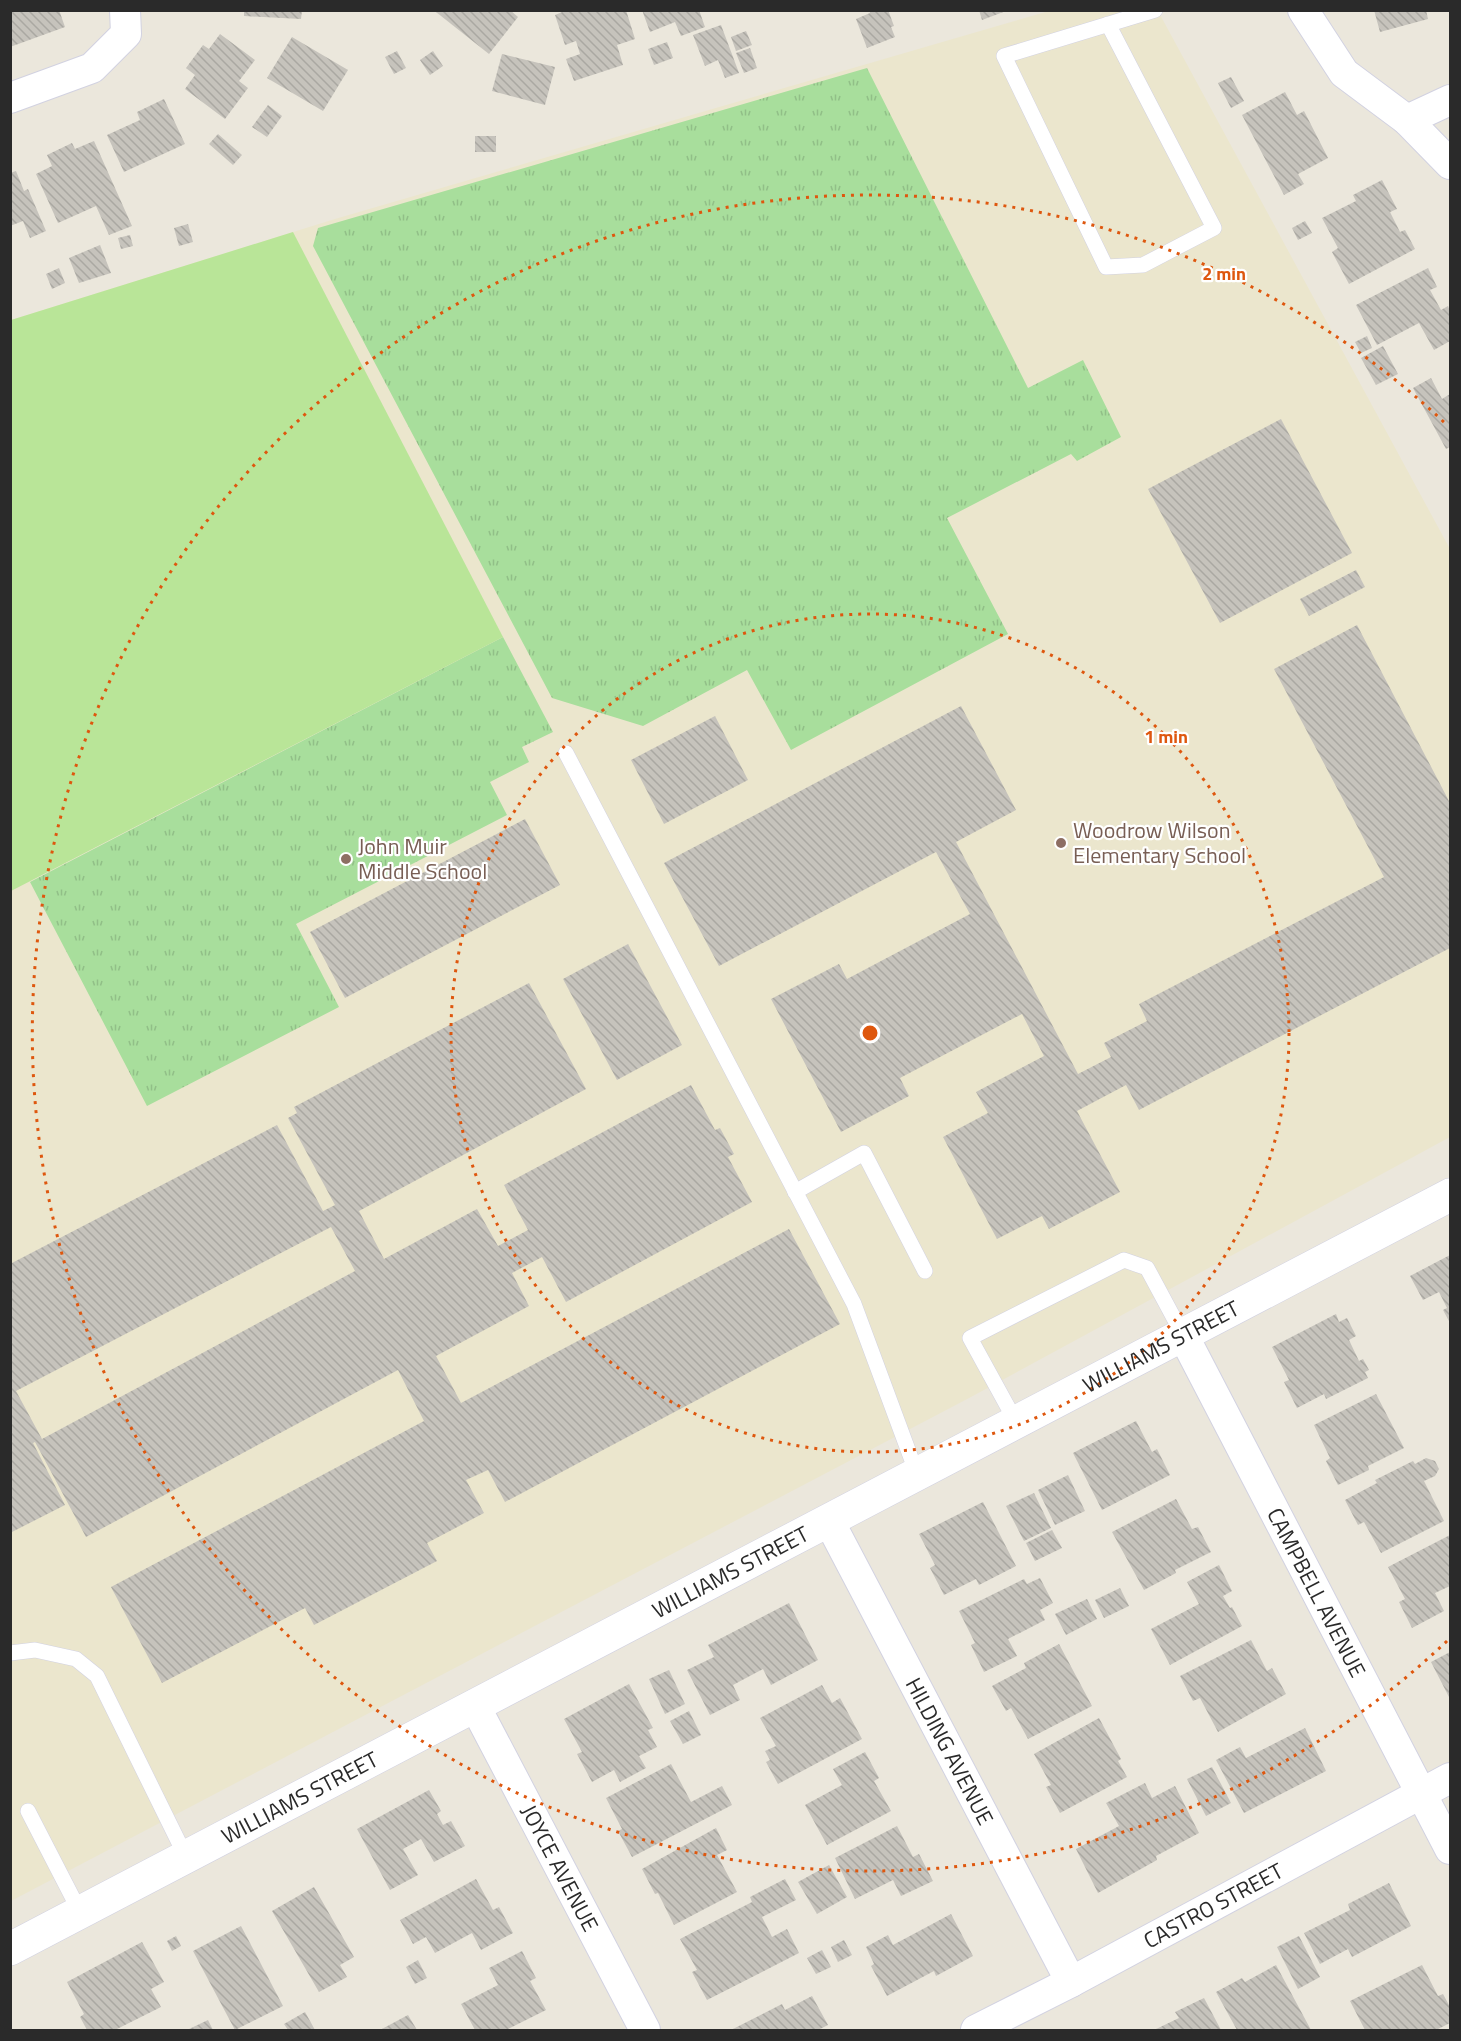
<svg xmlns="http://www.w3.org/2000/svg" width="1461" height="2041" font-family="'Titillium Web',sans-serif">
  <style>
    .education { fill: #ebe6cd }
    .grass { fill: url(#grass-tufts) }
    .pitch { fill: #b9e598 }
    .building { fill: url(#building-back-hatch); fill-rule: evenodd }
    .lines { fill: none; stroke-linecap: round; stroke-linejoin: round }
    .service-casing { stroke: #d2d2e1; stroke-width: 16 }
    .minor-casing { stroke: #d2d2e1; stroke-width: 32 }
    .tertiary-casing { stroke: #d2d2e1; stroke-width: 34 }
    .service { stroke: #fff; stroke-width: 15 }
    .minor { stroke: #fff; stroke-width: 30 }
    .tertiary { stroke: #fff; stroke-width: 33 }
    .ring { fill: none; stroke: #de570e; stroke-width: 3; stroke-dasharray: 3 6 }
    .education-dot { fill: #8d6e63; stroke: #fff; stroke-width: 2 }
    .labels { text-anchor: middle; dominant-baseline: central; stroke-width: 4.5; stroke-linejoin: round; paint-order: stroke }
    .education-label { font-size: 22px; fill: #785e54; stroke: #fff; text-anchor: start }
    .street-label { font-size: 22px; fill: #2a2a2a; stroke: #fff }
    .centre { fill: #de570e; stroke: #fff; stroke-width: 3 }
    .ring-label { font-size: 18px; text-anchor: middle; font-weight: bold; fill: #de570e; stroke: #fff; stroke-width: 4.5; stroke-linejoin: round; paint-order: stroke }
  </style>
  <defs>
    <pattern id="grass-tufts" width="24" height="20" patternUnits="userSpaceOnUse" patternTransform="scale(1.5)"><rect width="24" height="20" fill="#a8de9c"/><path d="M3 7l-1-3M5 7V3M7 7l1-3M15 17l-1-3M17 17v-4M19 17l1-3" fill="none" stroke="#91bf87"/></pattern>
    <pattern id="building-back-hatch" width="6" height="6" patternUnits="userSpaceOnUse" patternTransform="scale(1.5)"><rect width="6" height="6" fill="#c6c3bc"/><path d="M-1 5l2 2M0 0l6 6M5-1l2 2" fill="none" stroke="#aaa8a2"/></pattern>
  </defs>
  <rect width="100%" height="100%" fill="#ebe7dc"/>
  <polygon class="education" points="1049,11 1158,11 1450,549 1450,1137 971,1397 11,1901 11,320 335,219"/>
  <g class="grass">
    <polygon points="867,68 1028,388 1083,360 1121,437 1077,461 1071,454 947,518 1008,634 791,750 747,670 643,726 552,698 313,246 318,228"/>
    <polygon points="503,637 553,732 522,747 529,762 490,782 507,815 296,924 339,1007 147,1106 30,882"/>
  </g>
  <polygon class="pitch" points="293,232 503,637 11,891 11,320"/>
  <g class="building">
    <polygon points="10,10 59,10 65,27 10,47"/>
    <polygon points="244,10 302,10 301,19 244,16"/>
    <polygon points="437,10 510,10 518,17 489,54 436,12"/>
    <polygon points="567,10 626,10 635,39 617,45 623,65 574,81 566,59 580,54 576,41 565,45 555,15"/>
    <polygon points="642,10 699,10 705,27 681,36 675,22 650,32"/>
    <polygon points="869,10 888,10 894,26 891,27 895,37 867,48 856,19 870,13"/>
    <polygon points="979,10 1006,10 1006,11 982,20"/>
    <polygon points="1374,10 1426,10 1428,19 1380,32"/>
    <polygon points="721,25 739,73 725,78 718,60 705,66 693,35"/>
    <polygon points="746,31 752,45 736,51 731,37"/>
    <polygon points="220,34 255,60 239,81 248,88 225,119 185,89 195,75 186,68 203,45 209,49"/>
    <polygon points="292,37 348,70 323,111 267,78"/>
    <polygon points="667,42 673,58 654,65 648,49"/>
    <polygon points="750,48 757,68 744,73 736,53"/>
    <polygon points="397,51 406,68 394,74 385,57"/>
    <polygon points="433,51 443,66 430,75 420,60"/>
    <polygon points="502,54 555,67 545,105 492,91"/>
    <polygon points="1231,77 1244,101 1231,108 1218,83"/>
    <polygon points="1285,92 1297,115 1304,111 1328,158 1298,174 1304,184 1284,195 1242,115"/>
    <polygon points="164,99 185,144 124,172 107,135 140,120 137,112"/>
    <polygon points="268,105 282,116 267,137 252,127"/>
    <polygon points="218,134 242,155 233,165 209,144"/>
    <rect x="475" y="136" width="21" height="16"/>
    <polygon points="94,141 132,226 109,235 96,206 58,223 36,174 52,166 47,155 72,143 75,149"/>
    <polygon points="16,171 24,191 28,189 46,231 30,238 23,221 10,226 10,173"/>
    <polygon points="1382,180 1397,209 1390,212 1400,232 1405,230 1415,249 1349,284 1332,252 1338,248 1322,218 1356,201 1353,195"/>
    <polygon points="1305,221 1312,233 1298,240 1292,228"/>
    <polygon points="188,224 193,242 179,246 174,228"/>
    <polygon points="130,235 133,246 121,249 118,238"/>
    <polygon points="100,245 111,273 79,283 69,258"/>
    <polygon points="59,268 65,283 52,289 46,274"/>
    <polygon points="1428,268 1437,287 1430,290 1441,310 1448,306 1450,311 1450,341 1434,350 1419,323 1377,345 1356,305"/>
    <polygon points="1367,336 1372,348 1361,353 1355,342"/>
    <polygon points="1383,346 1398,374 1376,385 1361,358"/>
    <polygon points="1431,378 1442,399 1450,394 1450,447 1446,449 1413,388"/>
    <polygon points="1281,419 1352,553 1220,623 1148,489"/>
    <polygon points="1356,570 1365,587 1309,616 1300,599"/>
    <polygon points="1357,625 1450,803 1450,948 1139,1110 1126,1085 1077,1111 1120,1192 1049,1229 1042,1216 997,1239 943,1137 988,1113 976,1092 1044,1056 1022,1014 900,1078 909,1096 841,1132 771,999 839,964 847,979 970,914 936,852 719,966 664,863 961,706 1016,810 956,842 1078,1074 1111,1057 1104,1043 1147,1021 1139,1004 1384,877 1274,669"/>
    <polygon points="715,716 748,780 664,824 631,760"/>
    <polygon points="525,819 560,885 345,998 310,932"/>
    <polygon points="628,944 682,1045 617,1080 563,979"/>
    <path d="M 529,983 L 586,1089 L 359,1211 L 384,1259 L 477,1209 L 498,1246 L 528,1230 L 504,1185 L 691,1085 L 715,1130 L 720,1128 L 734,1154 L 728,1157 L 752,1202 L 566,1302 L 542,1257 L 512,1273 L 529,1306 L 436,1356 L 461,1403 L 789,1229 L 840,1324 L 505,1502 L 488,1470 L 466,1480 L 484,1513 L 427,1543 L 437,1561 L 314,1625 L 305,1608 L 162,1683 L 111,1587 L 424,1421 L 398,1370 L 86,1537 L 35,1442 L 33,1443 L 65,1505 L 10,1533 L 10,1264 L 277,1125 L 323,1211 L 335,1205 L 288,1118 L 297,1113 L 294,1107 ZM 331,1227 L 355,1271 L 42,1439 L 16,1391 Z"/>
    <polygon points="1450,1255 1450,1323 1443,1310 1447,1308 1439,1292 1423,1300 1410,1276"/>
    <polygon points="1336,1314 1339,1322 1347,1318 1356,1336 1349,1340 1359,1361 1363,1359 1369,1370 1365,1372 1368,1378 1326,1399 1324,1394 1297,1408 1284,1382 1289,1380 1272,1347"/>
    <polygon points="1376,1394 1404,1448 1368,1466 1369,1470 1338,1485 1326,1461 1330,1458 1314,1425"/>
    <polygon points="1136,1421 1152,1452 1157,1449 1170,1475 1102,1510 1073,1453"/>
    <polygon points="1426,1458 1435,1461 1439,1469 1435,1476 1424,1481 1444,1521 1381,1553 1364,1522 1358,1525 1345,1500 1377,1483 1375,1480 1413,1461 1415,1464"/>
    <polygon points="1068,1475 1085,1511 1055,1525 1038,1490"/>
    <polygon points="1034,1493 1051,1528 1024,1541 1006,1506"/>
    <polygon points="1176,1499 1192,1529 1198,1527 1211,1552 1175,1570 1176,1573 1144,1590 1112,1532"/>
    <polygon points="983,1502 1016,1566 979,1585 976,1579 944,1595 930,1568 935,1565 919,1534"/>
    <polygon points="1052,1530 1062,1548 1035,1561 1026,1543"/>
    <polygon points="1450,1535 1450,1586 1435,1593 1444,1611 1412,1628 1399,1602 1405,1599 1388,1567"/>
    <polygon points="1219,1565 1232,1591 1223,1596 1230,1608 1232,1607 1242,1626 1170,1665 1151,1629 1199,1604 1187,1582"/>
    <polygon points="1040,1578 1053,1603 1040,1610 1045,1620 1008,1639 1017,1656 984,1672 971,1645 975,1643 959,1611 1024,1579 1027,1584"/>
    <polygon points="1120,1588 1129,1606 1104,1618 1095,1600"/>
    <polygon points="1087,1599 1097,1619 1066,1635 1055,1614"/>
    <polygon points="789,1603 818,1660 771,1685 763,1669 733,1685 740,1700 710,1715 687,1670 714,1657 708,1645"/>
    <polygon points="1251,1640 1267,1671 1272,1668 1286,1694 1218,1732 1200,1698 1193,1701 1180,1676"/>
    <polygon points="1059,1644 1092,1706 1028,1739 1011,1708 1006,1711 992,1686 1026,1668 1024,1663"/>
    <polygon points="1450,1652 1450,1699 1431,1662"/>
    <polygon points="669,1670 685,1704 665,1714 649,1679"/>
    <polygon points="629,1684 653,1728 648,1730 657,1747 639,1756 646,1768 620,1782 614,1770 592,1782 577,1754 582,1752 564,1719"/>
    <polygon points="822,1685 832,1703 840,1698 862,1739 778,1784 766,1762 770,1760 765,1751 776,1746 760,1718"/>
    <polygon points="689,1711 701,1735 683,1744 670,1721"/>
    <polygon points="1099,1718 1121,1759 1118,1761 1127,1777 1060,1813 1046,1787 1051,1785 1034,1754"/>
    <polygon points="1305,1728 1326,1771 1244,1813 1216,1760 1240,1747 1246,1758"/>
    <polygon points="865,1752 879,1778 874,1781 891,1811 827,1845 805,1805 842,1785 833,1769"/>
    <polygon points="671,1764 691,1802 722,1786 732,1805 632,1857 618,1831 622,1829 606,1798"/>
    <polygon points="1212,1767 1231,1803 1206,1816 1187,1779"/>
    <polygon points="1145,1783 1152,1798 1175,1786 1199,1833 1156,1856 1157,1860 1098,1893 1076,1849 1119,1826 1106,1803"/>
    <polygon points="429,1790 441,1811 437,1814 443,1825 451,1821 465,1846 434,1862 421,1839 403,1849 418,1875 390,1890 357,1829"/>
    <polygon points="897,1826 913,1857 919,1854 933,1881 901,1896 893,1880 855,1899 835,1858"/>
    <polygon points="716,1828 727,1850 717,1855 737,1892 674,1925 658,1893 655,1894 642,1869"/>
    <polygon points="829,1865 847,1897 817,1914 798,1882"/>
    <polygon points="476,1879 493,1910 499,1907 513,1933 481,1950 472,1933 435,1953 426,1937 413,1944 400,1920"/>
    <polygon points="785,1879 796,1900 762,1917 772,1937 787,1929 799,1953 707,2000 692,1972 697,1970 680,1939 752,1902 750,1897"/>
    <polygon points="1389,1883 1411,1926 1352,1957 1348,1949 1320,1964 1304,1933 1350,1910 1348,1904"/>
    <polygon points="314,1887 354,1957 340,1965 347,1977 319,1992 272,1911"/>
    <polygon points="951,1914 973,1956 936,1976 934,1971 887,1996 871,1966 874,1964 866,1947 888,1935 893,1945"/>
    <polygon points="241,1926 283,2006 235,2030 193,1951"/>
    <polygon points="176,1936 181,1946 172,1951 167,1941"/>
    <polygon points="1299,1936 1320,1977 1298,1989 1277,1947"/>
    <polygon points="844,1940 852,1955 838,1962 831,1947"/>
    <polygon points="142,1942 164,1982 151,1989 161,2007 115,2030 87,2030 80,2017 84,2014 67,1982"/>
    <polygon points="822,1950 831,1967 816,1974 807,1958"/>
    <polygon points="522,1951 536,1978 530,1981 546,2010 506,2030 475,2030 461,2004 498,1985 489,1968"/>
    <polygon points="418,1960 427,1978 415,1984 406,1967"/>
    <polygon points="1276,1965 1311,2030 1237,2030 1216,1992 1242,1978 1245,1982"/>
    <polygon points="1422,1965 1438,1996 1443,1994 1450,2007 1450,2023 1436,2030 1365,2030 1350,2001"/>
    <polygon points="812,1996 828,2025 818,2030 731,2030 782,2004 785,2010"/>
    <polygon points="1204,1998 1221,2030 1154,2030 1179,2018 1175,2012"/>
    <polygon points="305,2012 315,2030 288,2030 284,2024"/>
    <polygon points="408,2015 417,2030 380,2030"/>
    <polygon points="208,2020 213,2030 187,2030"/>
  </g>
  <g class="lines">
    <defs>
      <g id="service">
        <polyline points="1108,24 1214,228 1143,265 1106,267 1004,56 1155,10"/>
        <polyline points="566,753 854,1304 917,1474"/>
        <polyline points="795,1192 864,1153 925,1271"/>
        <polyline points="1016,1422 970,1338 1124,1260 1147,1268 1183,1335"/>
        <polyline points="10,1653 35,1650 76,1659 97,1676 186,1857"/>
        <polyline points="28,1811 80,1912"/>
      </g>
      <g id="minor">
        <polyline points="1303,10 1344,73 1407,120 1450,164"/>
        <polyline points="10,98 92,68 126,34 125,10"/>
        <polyline points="1407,120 1450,100"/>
        <path id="s1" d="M 1183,1335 L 1450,1849"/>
        <path id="s2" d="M 829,1521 L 1071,1982"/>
        <path id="s3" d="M 475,1706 L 645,2030"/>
        <path id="s4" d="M 976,2030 L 1071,1982 L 1450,1778"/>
      </g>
      <g id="tertiary">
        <path id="s5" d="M 10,1949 L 1450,1195"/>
      </g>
    </defs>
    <use href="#service" class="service-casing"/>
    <use href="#minor" class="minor-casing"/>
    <use href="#tertiary" class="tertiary-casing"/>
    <use href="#service" class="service"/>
    <use href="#minor" class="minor"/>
    <use href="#tertiary" class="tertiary"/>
  </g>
  <g class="ring">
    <circle cx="870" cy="1033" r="419"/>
    <path d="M1447 1641A838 838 0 1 1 1447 425"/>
  </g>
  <g class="education-dot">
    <circle cx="1061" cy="843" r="6"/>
    <circle cx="346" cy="859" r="6"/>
  </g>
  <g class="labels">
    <g class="education-label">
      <text x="1073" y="830">Woodrow Wilson<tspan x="1073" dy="25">Elementary School</tspan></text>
      <text x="358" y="846">John Muir<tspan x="358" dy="25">Middle School</tspan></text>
    </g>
    <g class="street-label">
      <text stroke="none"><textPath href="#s5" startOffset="1299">WILLIAMS STREET</textPath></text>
      <text stroke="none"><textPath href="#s5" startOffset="813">WILLIAMS STREET</textPath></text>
      <text stroke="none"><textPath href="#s1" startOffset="290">CAMPBELL AVENUE</textPath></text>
      <text stroke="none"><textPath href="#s2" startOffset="260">HILDING AVENUE</textPath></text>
      <text stroke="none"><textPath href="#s5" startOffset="327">WILLIAMS STREET</textPath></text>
      <text stroke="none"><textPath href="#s3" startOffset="183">JOYCE AVENUE</textPath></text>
      <text stroke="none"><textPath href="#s4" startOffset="268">CASTRO STREET</textPath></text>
    </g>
  </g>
  <circle cx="870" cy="1033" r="9" class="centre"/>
  <g class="ring-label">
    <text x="1224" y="280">2 min</text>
    <text x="1166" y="743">1 min</text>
  </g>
  <rect width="1461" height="2041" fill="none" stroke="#2a2a2a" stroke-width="24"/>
</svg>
